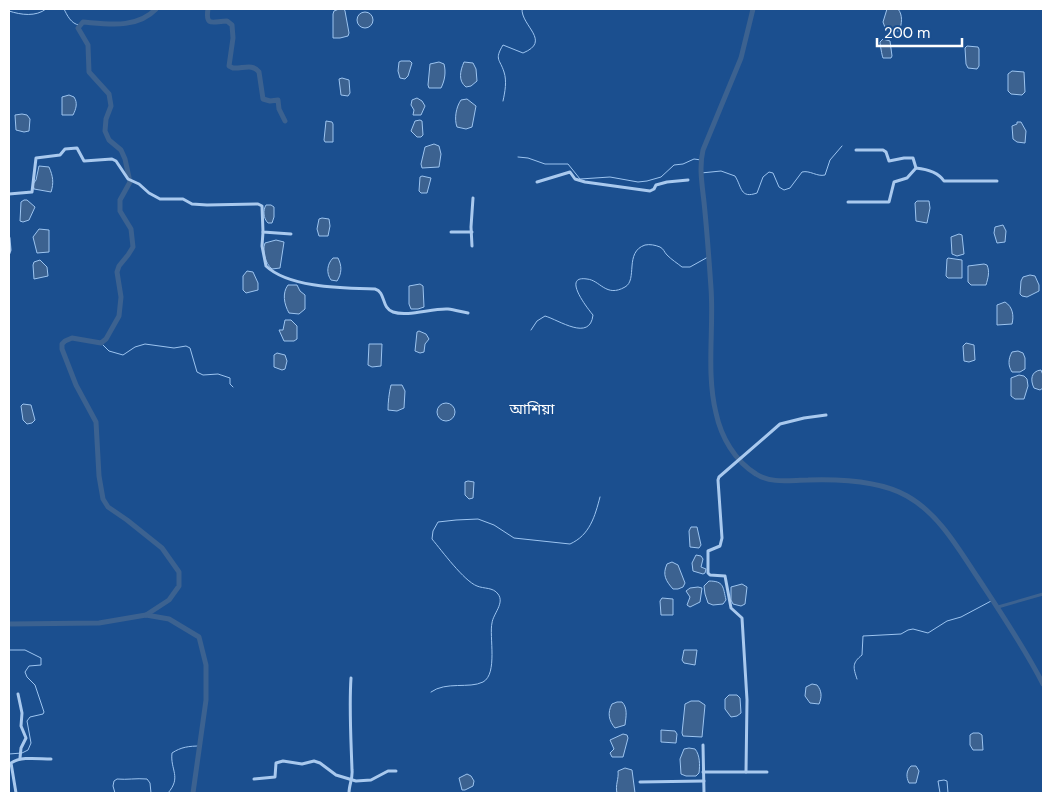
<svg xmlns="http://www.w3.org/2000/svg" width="1052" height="802" font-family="'DM Sans','Noto Sans Bengali',sans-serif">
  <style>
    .water { fill: #3c6290; stroke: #9cc4f0 }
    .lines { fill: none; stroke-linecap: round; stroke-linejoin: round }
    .stream { stroke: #9cc4f0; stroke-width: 1 }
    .canal { stroke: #3c6290; stroke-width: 3 }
    .river { stroke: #3c6290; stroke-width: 5 }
    .minor { stroke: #a9c9ee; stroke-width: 3 }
    .labels { text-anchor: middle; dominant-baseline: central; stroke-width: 4; stroke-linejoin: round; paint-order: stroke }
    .quarter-label { font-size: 15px; fill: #fff; stroke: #1b4f8f }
  </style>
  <rect width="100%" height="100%" fill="#1b4f8f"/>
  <g class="water">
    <polygon points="339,9 344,9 345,11 349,33 348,36 340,38 333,38 333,14 334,11"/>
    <path d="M 887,9 L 898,9 C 903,15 902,24 899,31 L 886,30 L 883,22 Z"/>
    <circle cx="365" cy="20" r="8"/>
    <path d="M 883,39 L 890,41 L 892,56 L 891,58 L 883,58 C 882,56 880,44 880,42 Z"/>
    <polygon points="967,46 978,47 979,49 979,66 977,69 968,68 966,64 965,48"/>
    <polygon points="401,61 410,61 412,63 408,76 405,79 400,78 398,71 399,62"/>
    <path d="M 439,62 L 444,64 C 446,72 445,80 441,88 L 429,88 L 428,85 L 430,64 Z"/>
    <path d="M 464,62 L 473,63 L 476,69 L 477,81 L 471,86 L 466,87 C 458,81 460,71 464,62 Z"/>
    <polygon points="1012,71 1024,72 1025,92 1022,95 1011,94 1008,91 1008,74"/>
    <polygon points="342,78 349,80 350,93 348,96 341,95 339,79"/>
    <path d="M 69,95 L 74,97 C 78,103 76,109 73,115 L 62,115 L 62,97 Z"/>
    <polygon points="417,98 422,101 425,106 421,115 413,115 414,110 411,105 412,100"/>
    <path d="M 467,99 L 476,106 L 472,127 L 466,129 L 457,127 C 454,119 456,107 461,100 Z"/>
    <polygon points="22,114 27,115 30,119 29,131 24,132 16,130 15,115"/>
    <polygon points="420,120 422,121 423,135 421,137 417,137 411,131 415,121"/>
    <polygon points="326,121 332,122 333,124 333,142 325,142 324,140"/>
    <polygon points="1017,122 1021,122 1026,131 1025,143 1017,142 1013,139 1012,126 1017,124"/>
    <polygon points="434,144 439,146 441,154 439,167 422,168 421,164 425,147"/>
    <path d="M 39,166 L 49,167 C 53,176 54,183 51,192 L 34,189 L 33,184 L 36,180 Z"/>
    <polygon points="422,176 431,178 427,193 421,193 419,191 420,177"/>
    <polygon points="24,200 27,200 35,207 29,220 23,222 20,221 21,202"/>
    <polygon points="917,201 929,201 930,208 927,223 916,221 915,203"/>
    <path d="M 266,205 L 271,205 L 274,207 L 274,217 L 272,223 L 268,223 C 263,218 263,210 266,205 Z"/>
    <polygon points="322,218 329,219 330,226 328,236 319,236 317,229 319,219"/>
    <polygon points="1003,225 1006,231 1005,242 997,243 994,233 995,227"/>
    <polygon points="39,229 49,230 49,252 37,253 33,237"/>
    <polygon points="959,234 962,235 964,254 957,256 952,254 951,237"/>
    <path d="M 276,240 L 284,242 L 280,268 L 272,269 C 265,263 262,251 265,243 Z"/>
    <path d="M 333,258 L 338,258 C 342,266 342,273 337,281 L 331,280 C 326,273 327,264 333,258 Z"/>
    <polygon points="948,258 962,260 962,278 948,278 946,276 947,259"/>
    <polygon points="40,260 47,267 48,276 34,279 33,265 34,262"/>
    <path d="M 984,264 L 987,265 C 990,272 988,278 986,285 L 971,285 L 968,282 L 968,266 Z"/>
    <polygon points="247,271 253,272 258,283 258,290 246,293 243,290 243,276"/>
    <polygon points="1030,275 1035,276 1039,285 1039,291 1027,297 1022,296 1020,294 1021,281 1023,277"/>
    <polygon points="420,284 423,286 424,307 418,309 411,309 409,304 409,286"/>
    <path d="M 288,285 L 297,285 L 300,291 L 305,295 L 305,309 L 299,314 L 289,313 C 284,304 282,293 288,285 Z"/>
    <path d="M 1005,302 C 1013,307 1014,316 1012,324 L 997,325 L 997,305 Z"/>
    <polygon points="285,320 291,320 297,326 297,339 294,341 284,341 279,330 283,330"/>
    <polygon points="419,331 426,334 429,339 425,344 424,352 420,353 415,351 417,332"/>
    <polygon points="966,343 974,345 975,360 969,362 964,361 963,346"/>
    <polygon points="369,344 382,344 381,366 372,367 368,365"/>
    <path d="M 1018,351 L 1023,353 L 1025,358 L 1025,369 L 1020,372 L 1012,372 C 1008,366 1008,359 1012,352 Z"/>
    <polygon points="277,353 285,355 287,361 285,369 282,370 274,367 274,355"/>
    <path d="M 1041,370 L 1043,375 L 1043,388 L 1040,390 L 1034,388 C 1030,380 1031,371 1041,370 Z"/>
    <polygon points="1019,375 1024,376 1027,379 1028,386 1024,399 1015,399 1011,396 1011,378"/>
    <path d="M 391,385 L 402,385 L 405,391 L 404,408 L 397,411 L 388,410 C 388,402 389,393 391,385 Z"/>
    <circle cx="446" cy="412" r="9"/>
    <polygon points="23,404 31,405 35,420 32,423 27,424 23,420 21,406"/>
    <polygon points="468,481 474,482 473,498 469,499 465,495 465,482"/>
    <polygon points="691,527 697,527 701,545 699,548 690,547 689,531"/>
    <polygon points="696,555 701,556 703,559 701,567 706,569 705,573 703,574 693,571 692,563"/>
    <path d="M 672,562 L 678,565 L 685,583 L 683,587 L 678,589 L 673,589 C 666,581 662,575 667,564 Z"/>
    <path d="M 709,581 C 724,581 723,587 726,600 L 723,604 L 713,605 L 708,603 L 705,594 L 704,586 Z"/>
    <polygon points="742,584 747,587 745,604 741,606 733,604 731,600 731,587"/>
    <polygon points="698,587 702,588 700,602 690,607 687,605 690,597 686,591 690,588"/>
    <polygon points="662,598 673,599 673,615 661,615 660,601"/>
    <polygon points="684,650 697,650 695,665 684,663 682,660"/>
    <path d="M 812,684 L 817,685 C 822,691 822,697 819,704 L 810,703 L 805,696 L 806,687 Z"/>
    <polygon points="729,695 737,695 740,698 741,713 737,716 731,717 725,709 725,699"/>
    <polygon points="691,701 699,701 705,705 702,737 683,736 682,733 685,704"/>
    <path d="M 617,702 L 622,702 C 628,708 626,717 625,725 L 615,728 C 609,721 607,713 612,704 Z"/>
    <polygon points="661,730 675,731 677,734 676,743 661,742"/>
    <polygon points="973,733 979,733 982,735 983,750 973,750 970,745 970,735"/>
    <polygon points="623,734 627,735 628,738 623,757 612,757 610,753 614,749 610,740"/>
    <path d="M 689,748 L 695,749 C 700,755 700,765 699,773 L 696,776 L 686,776 L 681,774 L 680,759 L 684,749 Z"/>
    <path d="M 911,766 L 916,766 L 919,771 L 916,783 L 909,783 C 906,777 906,771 911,766 Z"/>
    <path d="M 625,768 L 632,770 L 635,793 L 617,793 C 615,785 619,779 618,771 Z"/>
    <polygon points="467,774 471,776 474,781 473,786 465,790 462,790 459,778"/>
  </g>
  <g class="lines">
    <g class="stream">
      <path d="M 64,9 C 67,15 71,24 79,25"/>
      <path d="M 9,11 C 21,15 36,17 46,9"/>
      <path d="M 503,101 C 505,92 507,81 504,72 C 500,59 494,60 503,45 L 523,53 C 552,41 521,26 522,9"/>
      <polyline points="518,157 528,158 545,164 568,164 580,179 610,177 638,182 647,181 661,177 674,165 683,164 694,159 701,160"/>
      <path d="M 701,173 L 721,171 L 735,176 C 742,187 740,199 757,193 L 763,177 L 769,172 L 773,173 L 779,187 L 784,190 L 790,188 L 802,172 C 810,170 817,177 825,175 L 830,160 L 842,146"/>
      <path d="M 531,330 L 537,321 L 545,316 C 559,320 590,342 593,315 C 588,309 561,275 587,279 C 600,280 606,298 625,287 C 638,280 624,252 645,245 C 650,244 655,245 660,247 C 664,249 664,252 667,255 C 672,260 677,263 682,267 L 690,267 L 708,257"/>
      <polyline points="101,343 109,351 123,355 135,347 145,344 174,348 186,346 190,348 197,372 203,375 218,374 230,378 230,384 233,387"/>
      <polyline points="9,650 25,650 41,658 41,665 29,666 25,672 27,677 35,685 44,712 43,714 30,717 27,721 31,743 28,750 22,753 9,754"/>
      <path d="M 857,679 C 853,667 852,663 862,655 L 863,636 L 901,634 L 908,630 L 913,629 L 928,633 L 947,621 L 961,617 L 993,600"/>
      <path d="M 431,692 C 446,681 469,689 483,682 C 498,674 489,636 492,623 C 493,614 505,603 498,594 C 493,587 484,589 477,586 C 464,581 442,551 432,539 L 433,531 L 438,522 L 456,520 L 478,519 L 494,525 L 514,538 L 570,544 C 590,535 595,516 600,497"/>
      <path d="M 115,793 L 113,786 L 114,781 L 117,779 C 127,780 136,778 147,779 L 150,783 L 151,793"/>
      <path d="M 168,793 C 182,777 170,770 172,753 C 181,747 189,746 200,746"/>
      <polyline points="940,793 938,781 944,780 947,781 948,793"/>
    </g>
    <polyline class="canal" points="998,607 1043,594"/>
    <g class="river">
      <path d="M 208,9 C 205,28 214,21 227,21 L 232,25 L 233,38 L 229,66 L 233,68 C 242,69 253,63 259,72 L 263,99 L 270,101 L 278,100 L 279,109 L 285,121"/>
      <path d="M 753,9 L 741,58 L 703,150 C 699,167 702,184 704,202 C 707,231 709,259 711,288 C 714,329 706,372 716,413 C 721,437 735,461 756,474 C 771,484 791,480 808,480 C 839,479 879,480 907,496 C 939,514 958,548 978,578 C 1001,613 1024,647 1043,684"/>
      <path d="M 146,615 L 169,600 L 179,586 L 179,572 L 162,548 L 127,520 L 108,507 L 103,499 L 99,476 L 96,422 L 76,385 L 62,349 L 62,344 L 65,341 L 72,338 L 101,343 L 106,339 L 119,316 L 121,297 L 117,272 L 119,266 L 128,255 L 133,247 L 131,229 L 120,211 L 120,200 L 130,182 L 125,159 L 121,150 L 109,140 L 105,131 L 106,119 L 111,106 L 109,94 L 89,72 L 88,45 L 78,28 L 83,22 C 108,24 137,29 156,9"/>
      <polyline points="9,624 99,623 146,615 169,619 199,637 206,665 206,700 193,793"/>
    </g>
    <g class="minor">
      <polyline points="856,150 883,150 886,152 889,161 904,158 913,158 916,168"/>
      <polyline points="537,182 570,172 575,179 585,182 650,191 654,189 656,185 667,182 688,180"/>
      <polyline points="9,194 32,192 36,158 60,155 65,149 77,148 84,161 112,159 116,161 128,179 139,184 149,193 160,199 183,199 192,204 207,205 258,204 262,206 263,232 291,234"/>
      <path d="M 848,202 L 889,202 L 894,182 L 907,178 L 916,168 C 926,169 938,172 944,181 L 997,181"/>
      <path d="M 263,232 L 262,246 L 266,266 C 289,288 344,288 375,289 C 386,292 381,308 393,312 C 408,317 432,308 448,309 C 455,310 462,312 468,313"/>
      <polyline points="451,232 472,232"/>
      <polyline points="9,238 10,250 9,253"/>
      <polyline points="472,246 471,227 473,198"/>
      <polyline points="18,694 22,713 21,726 26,738 21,748 20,758"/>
      <polyline points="703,745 704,793"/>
      <polyline points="703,772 767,772"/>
      <polyline points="746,772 747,700 742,618 731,608 725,576 710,575 708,573 708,551 720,546 722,538 718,480 719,477 780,424 804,418 826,415"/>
      <polyline points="254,779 275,777 276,763 283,761 302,764 314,761 320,763 336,775 356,781 371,780 388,771 396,771"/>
      <polyline points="640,782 704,781"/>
      <path d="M 16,793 L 11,763 C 22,756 38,759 51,759"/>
      <path d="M 349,793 C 349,785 353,778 352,770 C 351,739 349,708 351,678"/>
    </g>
  </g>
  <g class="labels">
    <g class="quarter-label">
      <text x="532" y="409">আশিয়া</text>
    </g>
  </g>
  <rect width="1052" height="802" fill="none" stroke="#ffffff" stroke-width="20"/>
  <path d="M877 38v8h85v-8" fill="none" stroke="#ffffff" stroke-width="2.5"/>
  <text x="884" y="38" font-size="15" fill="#ffffff" stroke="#1b4f8f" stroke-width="4" paint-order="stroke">200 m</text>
</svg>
